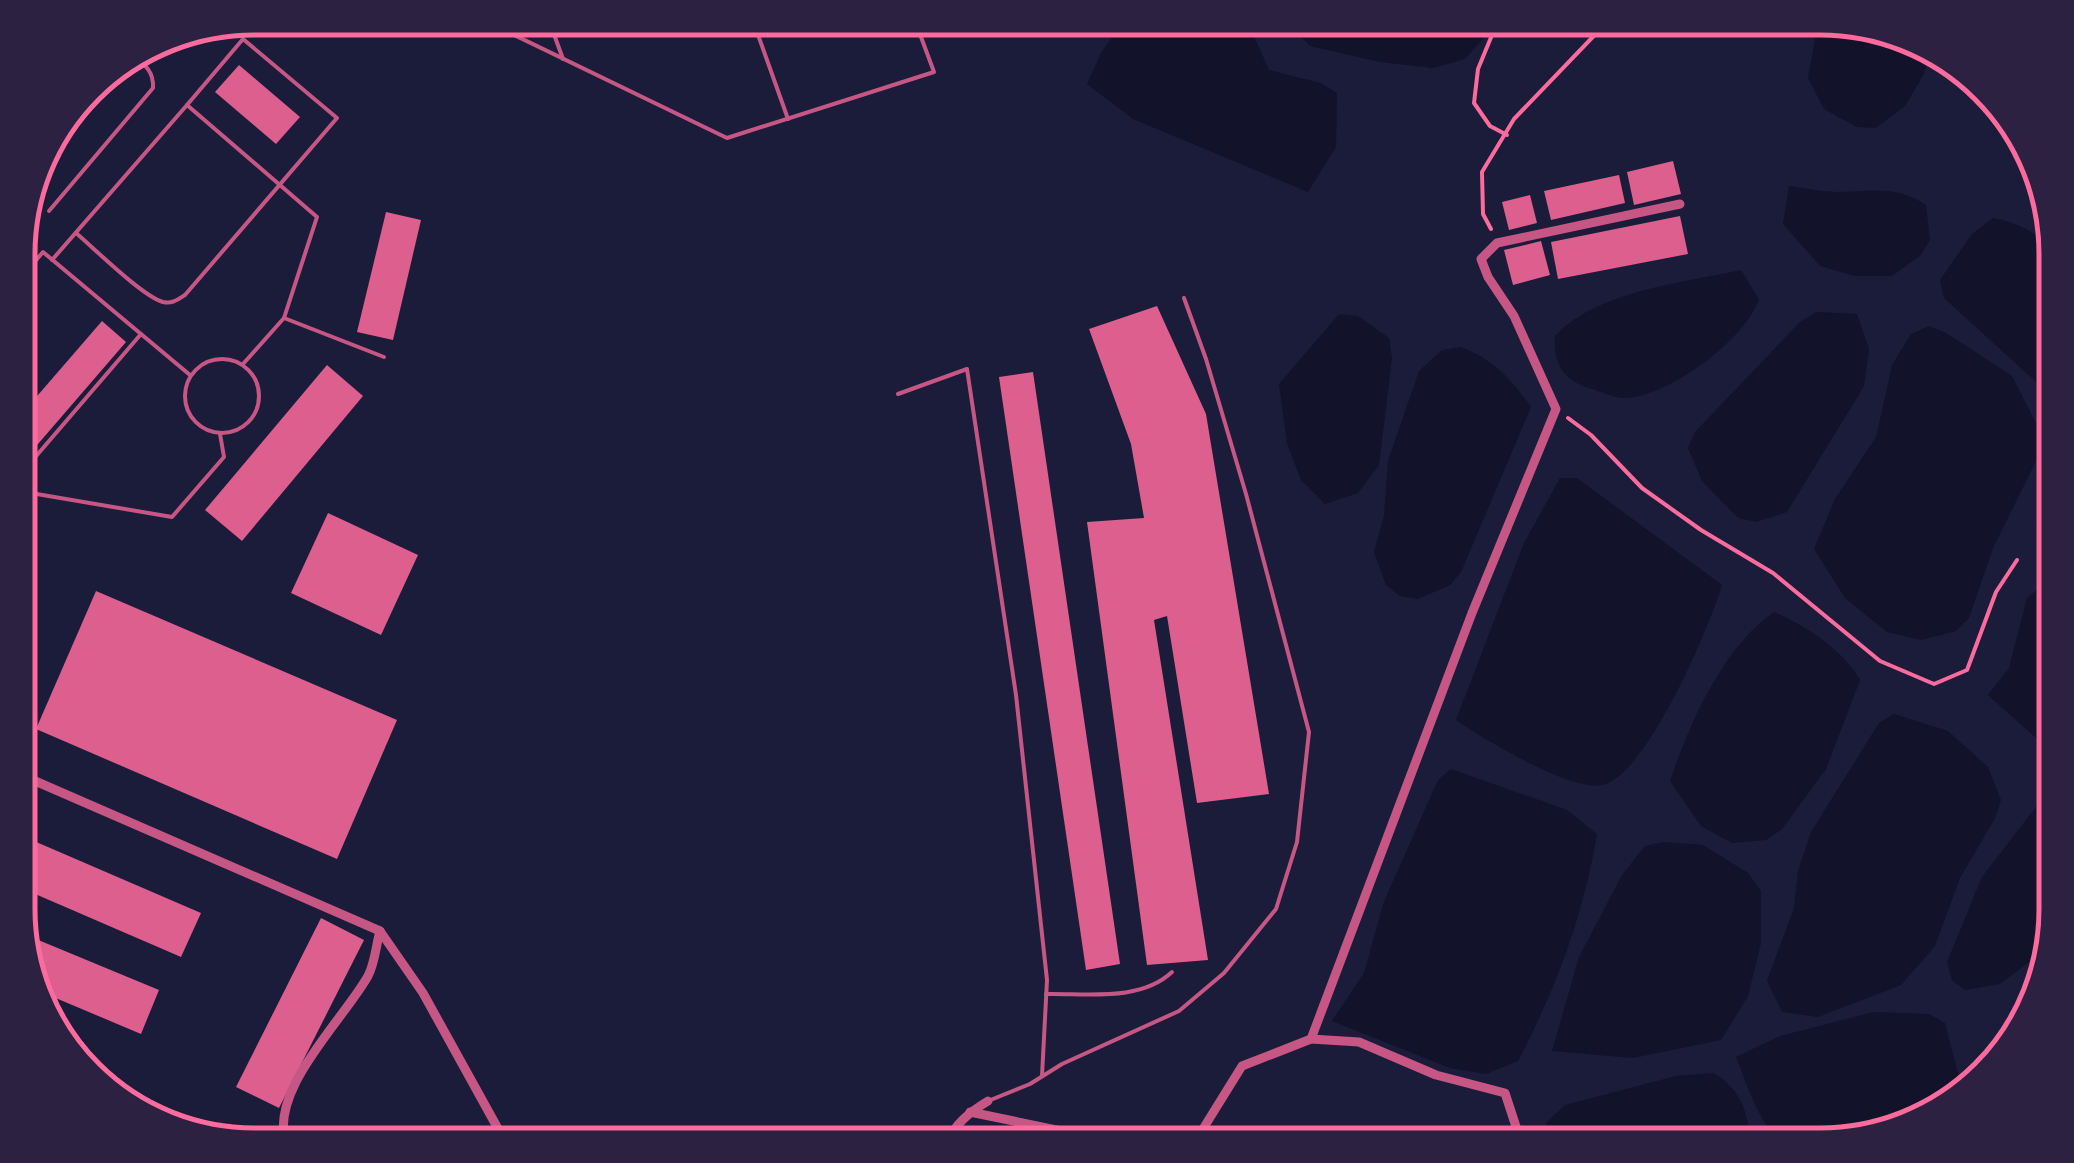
<svg xmlns="http://www.w3.org/2000/svg" width="2074" height="1163" font-family="Signika,sans-serif">
  <style>
    .water { fill: #12122b }
    .building { fill: #dd5f8e }
    .lines { fill: none; stroke-linecap: round; stroke-linejoin: round }
    .path { stroke: #ff6b9d; stroke-width: 4 }
    .service { stroke: #c65784; stroke-width: 4 }
    .minor { stroke: #c65784; stroke-width: 9 }
    .rim { fill: none; stroke: #ff6b9d; stroke-width: 5 }
  </style>
  <rect width="100%" height="100%" fill="#1b1b3a"/>
  <g class="water">
    <polygon points="1127,18 1246,18 1269,70 1321,83 1337,93 1336,147 1308,192 1133,119 1087,84 1102,51"/>
    <polygon points="1298,18 1494,18 1488,33 1465,59 1433,68 1380,62 1310,46 1298,33"/>
    <polygon points="1819,18 1932,47 1924,74 1905,106 1876,128 1857,127 1824,109 1808,78"/>
    <path d="M 1962,71 L 2017,123 L 2030,160 C 1993,134 1981,110 1962,71 Z"/>
    <path d="M 1789,186 C 1805,188 1822,192 1838,192 C 1871,191 1897,185 1926,205 L 1930,240 L 1921,255 L 1892,276 L 1855,276 L 1820,266 L 1783,224 Z"/>
    <path d="M 1993,218 C 2019,223 2039,233 2056,254 L 2056,400 L 1944,298 L 1940,280 L 1972,234 Z"/>
    <path d="M 1741,270 L 1759,299 C 1746,339 1670,395 1627,398 C 1616,399 1600,391 1589,388 C 1563,380 1553,363 1555,336 C 1597,291 1682,283 1741,270 Z"/>
    <polygon points="1816,312 1857,314 1869,349 1864,386 1787,512 1756,522 1738,518 1702,481 1688,448 1695,432 1800,322"/>
    <polygon points="1339,314 1358,316 1389,338 1392,358 1379,465 1358,493 1325,504 1301,480 1287,443 1279,384"/>
    <polygon points="1929,326 1946,333 2012,376 2041,433 2041,451 1993,548 1969,618 1956,631 1921,640 1887,632 1845,598 1814,549 1835,499 1876,437 1892,365 1911,334"/>
    <path d="M 1461,347 C 1493,359 1511,379 1531,407 L 1461,572 L 1450,585 L 1418,599 L 1400,596 L 1386,585 L 1374,552 L 1384,516 L 1388,461 L 1419,371 L 1442,350 Z"/>
    <polygon points="2056,468 2056,540 2038,540 2036,520"/>
    <path d="M 1560,478 L 1577,478 L 1722,585 C 1710,626 1646,777 1602,785 C 1571,792 1482,738 1456,720 L 1524,543 Z"/>
    <polygon points="2043,585 2056,585 2056,756 1988,695 2009,668 2027,598"/>
    <path d="M 1774,612 C 1807,627 1841,648 1860,680 L 1826,769 L 1782,829 L 1766,840 L 1732,843 L 1701,826 L 1670,781 C 1689,724 1723,647 1774,612 Z"/>
    <polygon points="1894,714 1948,731 1988,767 2001,800 1995,818 1960,878 1935,946 1901,985 1818,1017 1782,1012 1767,981 1794,908 1798,871 1811,832 1879,723"/>
    <path d="M 1451,769 L 1567,810 L 1597,834 C 1584,913 1556,989 1518,1061 L 1486,1074 L 1450,1068 L 1332,1021 L 1364,973 L 1383,904 L 1438,780 Z"/>
    <polygon points="2039,803 2056,819 2056,924 2050,946 2000,984 1965,990 1952,980 1947,962 1982,877"/>
    <polygon points="1663,842 1703,845 1748,873 1761,891 1761,943 1748,996 1721,1040 1633,1058 1552,1051 1579,957 1622,875 1645,846"/>
    <path d="M 1874,1012 L 1929,1014 L 1945,1023 L 1963,1093 L 1951,1106 C 1915,1118 1811,1163 1780,1139 C 1757,1121 1747,1083 1736,1057 L 1780,1036 Z"/>
    <path d="M 1713,1073 C 1742,1089 1748,1114 1751,1145 L 1550,1145 L 1546,1123 L 1565,1105 L 1676,1076 Z"/>
  </g>
  <g class="building">
    <polygon points="239,65 300,117 276,144 215,92"/>
    <polygon points="1673,161 1681,194 1634,205 1627,172"/>
    <polygon points="1619,175 1625,203 1551,220 1544,191"/>
    <polygon points="1530,195 1537,223 1509,230 1502,202"/>
    <polygon points="386,212 421,220 393,340 357,332"/>
    <polygon points="1680,216 1688,254 1558,279 1551,242"/>
    <polygon points="1541,241 1550,275 1513,285 1504,250"/>
    <polygon points="1157,306 1206,414 1269,794 1197,803 1167,616 1154,620 1208,960 1147,965 1087,522 1144,518 1131,444 1089,329"/>
    <polygon points="102,321 126,342 19,466 19,417"/>
    <polygon points="327,365 363,396 242,541 205,510"/>
    <polygon points="1033,372 1120,964 1086,970 999,377"/>
    <polygon points="328,513 418,555 381,635 291,593"/>
    <polygon points="96,591 397,720 337,859 36,729"/>
    <polygon points="19,626 31,631 20,658 19,658"/>
    <polygon points="27,838 201,913 181,957 19,887 19,854"/>
    <polygon points="321,918 364,940 279,1108 236,1087"/>
    <polygon points="19,932 159,990 141,1034 39,991"/>
    <polygon points="97,1077 153,1101 146,1117 136,1114"/>
  </g>
  <g class="lines">
    <g class="path">
      <polyline points="1499,18 1478,69 1474,103 1490,126 1507,135"/>
      <polyline points="1491,229 1483,214 1482,172 1514,119 1611,18"/>
      <polyline points="1568,418 1591,435 1642,488 1701,530 1773,573 1880,661 1934,684 1967,670 1996,592 2017,560"/>
    </g>
    <g class="service">
      <polyline points="479,18 727,138 934,72 914,18"/>
      <polyline points="548,18 563,59"/>
      <polyline points="752,18 788,119"/>
      <path d="M 49,211 L 153,88 C 154,71 145,65 132,55"/>
      <path d="M 76,233 C 95,249 142,296 163,302 C 172,304 177,300 185,295 L 337,118 L 243,39 L 187,105"/>
      <polyline points="52,260 187,105 317,217 284,318 243,364"/>
      <polyline points="19,280 43,252 190,375"/>
      <polyline points="284,318 384,357"/>
      <circle cx="222" cy="396" r="37"/>
      <polyline points="898,394 967,369 1016,695 1047,980 1042,1076"/>
      <polyline points="19,476 141,334"/>
      <polyline points="19,491 172,517 224,457 220,434"/>
      <path d="M 1046,994 C 1087,993 1140,1002 1172,972"/>
      <polyline points="988,1101 1030,1084 1062,1064 1179,1011 1224,973 1276,909 1297,842 1309,732 1246,494 1206,359 1184,298"/>
    </g>
    <g class="minor">
      <polyline points="19,774 380,931 423,993 507,1145"/>
      <polyline points="1311,1039 1359,1042 1436,1075 1505,1093 1522,1145"/>
      <polyline points="970,1112 1129,1145"/>
      <path d="M 286,1145 C 268,1090 342,1022 368,976 C 375,963 376,945 380,931"/>
      <path d="M 946,1145 C 954,1124 970,1112 988,1101"/>
      <polyline points="1193,1145 1242,1066 1311,1039 1472,613 1556,409 1514,316 1488,277 1481,259 1497,243 1680,204"/>
    </g>
  </g>
  <path d="M0 0H2074V1163H0ZM254 35H1820A219 219 0 0 1 2039 254V909A219 219 0 0 1 1820 1128H254A219 219 0 0 1 35 909V254A219 219 0 0 1 254 35Z" fill="#2d2142" fill-rule="evenodd"/>
  <path class="rim" d="M254 35H1820A219 219 0 0 1 2039 254V909A219 219 0 0 1 1820 1128H254A219 219 0 0 1 35 909V254A219 219 0 0 1 254 35Z"/>
</svg>
